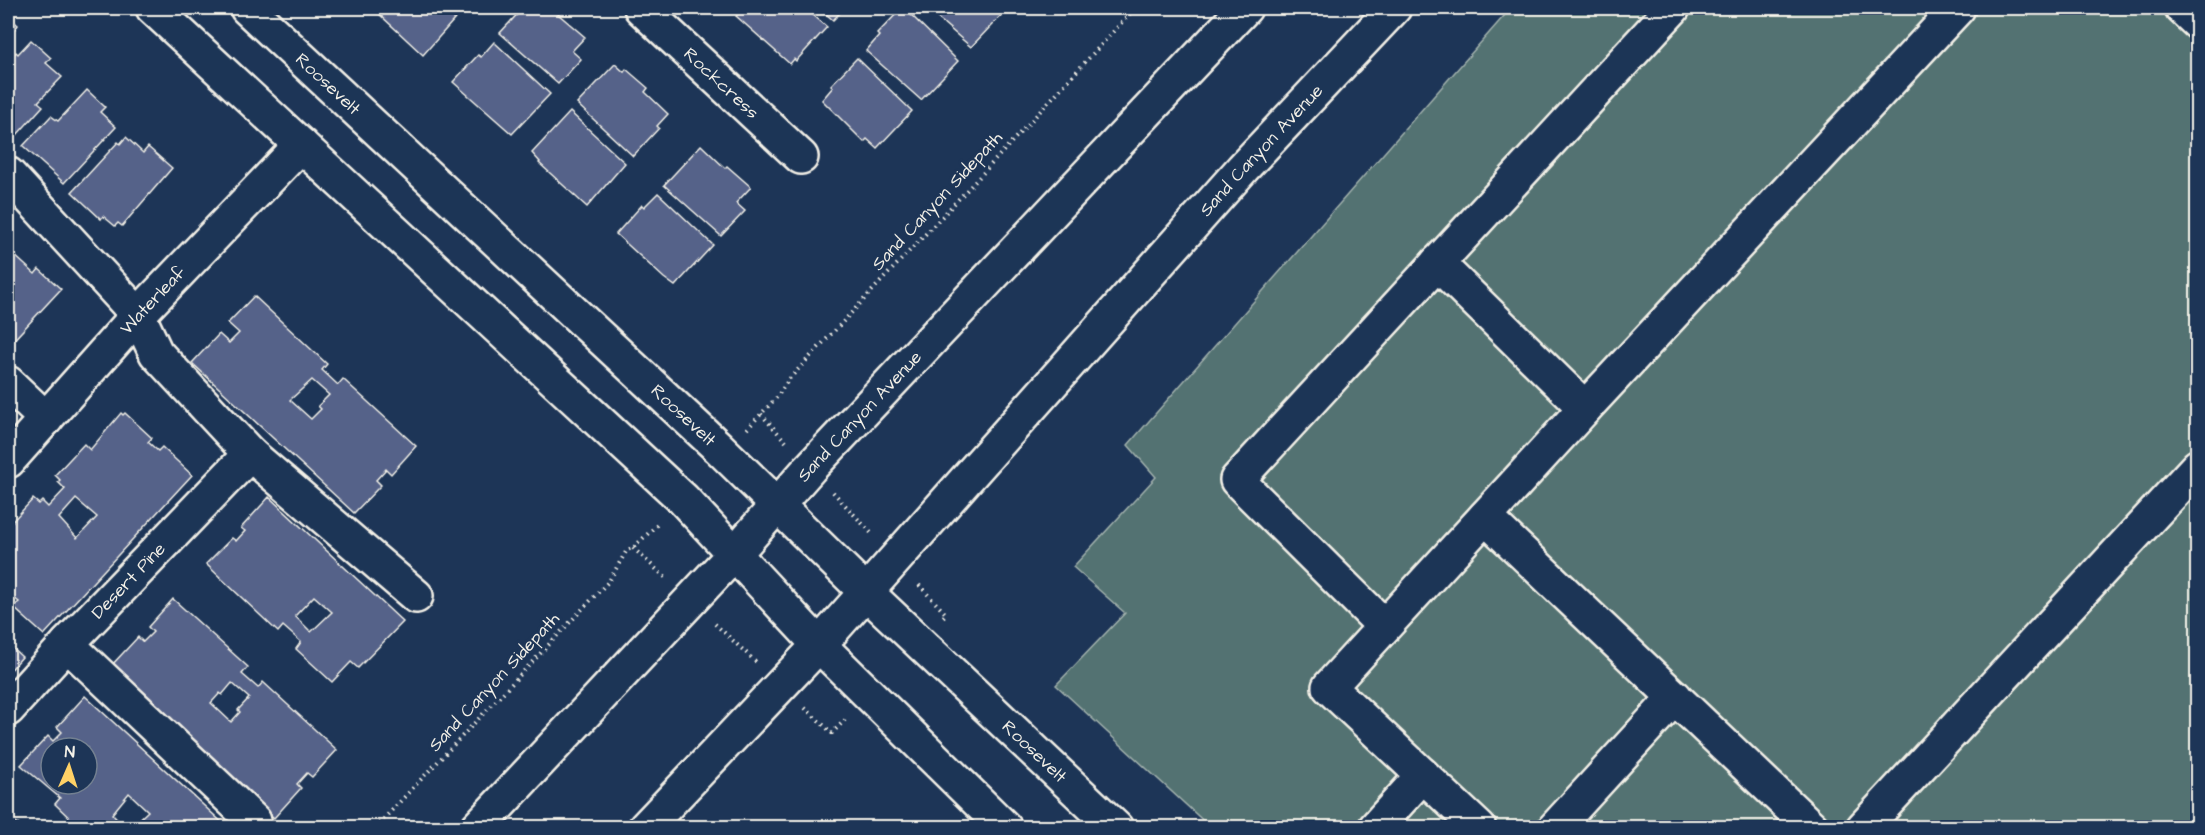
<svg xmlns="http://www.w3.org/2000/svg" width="2205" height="835" font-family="'Architects Daughter',sans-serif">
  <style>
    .green { fill: #527272; stroke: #a3b2ad; stroke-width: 1.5 }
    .building { fill: #546289; stroke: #f4f1e8; stroke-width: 1.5; fill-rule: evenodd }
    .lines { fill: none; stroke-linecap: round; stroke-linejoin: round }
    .minor-casing { stroke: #f4f1e8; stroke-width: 38 }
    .major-casing { stroke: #f4f1e8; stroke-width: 38 }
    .path { stroke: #f4f1e8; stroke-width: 4; stroke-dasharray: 1.5 4.5; stroke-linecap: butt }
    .minor { stroke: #1d3557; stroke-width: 33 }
    .major { stroke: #1d3557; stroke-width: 33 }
    .labels { text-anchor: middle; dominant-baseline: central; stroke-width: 6; stroke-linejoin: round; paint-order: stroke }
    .street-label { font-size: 18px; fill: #f4f1e8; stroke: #1d3557 }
  </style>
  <rect width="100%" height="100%" fill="#1d3557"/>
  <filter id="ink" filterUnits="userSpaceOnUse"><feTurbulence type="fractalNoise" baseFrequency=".0167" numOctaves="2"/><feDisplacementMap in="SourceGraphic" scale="12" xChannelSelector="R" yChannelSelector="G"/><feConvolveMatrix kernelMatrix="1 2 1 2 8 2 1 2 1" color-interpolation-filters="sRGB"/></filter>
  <g filter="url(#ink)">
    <polygon class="green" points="1511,8 2197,8 2197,827 1210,827 1056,685 1125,613 1073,567 1156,477 1128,445"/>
    <g class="building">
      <polygon points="376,8 456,8 461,12 423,55 376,11 377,9"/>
      <polygon points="523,8 551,8 585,37 572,51 581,59 558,84 500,33"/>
      <polygon points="744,8 805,8 827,27 796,61 794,59 790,64 736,16"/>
      <polygon points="819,8 845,8 833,20"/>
      <polygon points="902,8 904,8 958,61 921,100 866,51 879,36 877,34"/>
      <polygon points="926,8 1008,8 971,47"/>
      <polygon points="8,16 18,25 8,37"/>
      <polygon points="31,40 51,58 46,63 62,77 38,102 43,106 16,136 8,128 8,61 16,52 18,54"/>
      <polygon points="494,42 550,94 512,134 453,82 478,55 481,57"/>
      <polygon points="857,58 912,111 877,148 867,139 864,142 822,100 833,87 831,85"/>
      <polygon points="615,64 624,72 626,69 648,88 645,92 668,114 657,126 659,128 633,156 577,104"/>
      <polygon points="87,90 105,107 100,112 116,127 64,183 23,146 51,116 58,121"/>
      <polygon points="570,112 625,163 587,207 539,163 540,162 532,153"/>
      <polygon points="126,137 143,153 148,147 172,168 122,226 118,223 115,226 103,216 101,219 72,192 118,142 120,144"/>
      <polygon points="701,145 725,168 727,166 751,187 736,203 745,211 721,236 664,185"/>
      <polygon points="658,193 713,245 675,286 664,278 616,234 642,205 644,207"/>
      <polygon points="13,254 35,274 39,269 61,289 8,346 8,260"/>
      <path d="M 254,296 L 327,364 L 322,370 L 338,385 L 343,379 L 416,446 L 391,474 L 386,469 L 376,480 L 381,485 L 354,513 L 192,363 L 219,334 L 229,343 L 239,333 L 228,323 ZM 312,380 L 329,395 L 318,406 L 321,409 L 311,419 L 290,400 Z"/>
      <path d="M 121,413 L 123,415 L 125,413 L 152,438 L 148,442 L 158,451 L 162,447 L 192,475 L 44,635 L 13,607 L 19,602 L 8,593 L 8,538 L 10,535 L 8,533 L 8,526 L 33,499 L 39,504 L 42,501 L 48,507 L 65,489 L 58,482 L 60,480 L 55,475 L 84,444 L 90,450 ZM 76,499 L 97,517 L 77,538 L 59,518 Z"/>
      <path d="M 269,497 L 403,622 L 358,668 L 351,662 L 332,682 L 296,649 L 301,642 L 283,626 L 278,632 L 206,564 L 232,538 L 236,541 L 245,531 L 241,528 ZM 314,596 L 332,612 L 311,632 L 295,616 Z"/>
      <path d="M 173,599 L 248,667 L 242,674 L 258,688 L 263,682 L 337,750 L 312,777 L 307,773 L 297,784 L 301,788 L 274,818 L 110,667 L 138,637 L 143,642 L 153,632 L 148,627 ZM 232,683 L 249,698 L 238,710 L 240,712 L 231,722 L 211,703 L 220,693 L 222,695 Z"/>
      <polygon points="8,644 22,657 8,673"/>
      <path d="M 85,696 L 228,828 L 130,828 L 148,811 L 129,793 L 112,814 L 125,828 L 104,828 L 100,824 L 96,828 L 80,828 L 55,804 L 60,798 L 21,765 L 48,736 L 53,741 L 62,732 L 57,727 ZM 51,748 L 87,748 L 87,784 L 51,784 Z"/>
      <polygon points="8,815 22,828 8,828"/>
    </g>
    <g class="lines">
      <defs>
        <g id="minor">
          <polyline points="153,8 683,499 819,645 1005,828"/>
          <path id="s1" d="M 247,8 L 718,447 L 866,592 L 1116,828"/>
          <path id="s2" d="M 641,8 L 801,157"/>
          <polyline points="2182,8 2198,23"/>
          <polyline points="8,174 138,315 156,353 250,454 416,596"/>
          <polyline points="1437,263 1585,408 1958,8"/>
          <polyline points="8,383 46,419"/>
          <path id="s3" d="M 8,461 L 138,315 L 301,145"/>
          <polyline points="1485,517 1812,828"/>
          <polyline points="1384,626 1237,480 1673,8"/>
          <polyline points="67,644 254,821"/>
          <path id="s4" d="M 8,709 L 67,644 L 250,454"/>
          <polyline points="1375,828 1423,775"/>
          <polyline points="1479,828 1329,687 1585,408"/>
          <polyline points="1555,828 1675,697"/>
          <polyline points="1863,828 2198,466"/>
        </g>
        <g id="major">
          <path id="s5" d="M 477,828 L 735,553 L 810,468 L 1245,8"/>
          <path id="s6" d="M 645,828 L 819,645 L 1243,168 L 1394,8"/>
        </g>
      </defs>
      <use href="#minor" class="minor-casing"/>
      <use href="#major" class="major-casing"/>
      <g class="path">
        <polyline points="761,414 787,443"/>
        <polyline points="747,429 777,397 789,379 984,172 1135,8"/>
        <polyline points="833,492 873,535"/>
        <polyline points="633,548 666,578"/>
        <polyline points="919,585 946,614 943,617"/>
        <polyline points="715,624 756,662"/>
        <polyline points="805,708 832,733 845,720"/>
        <polyline points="375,828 609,581 627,550 633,548 658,524"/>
      </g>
      <use href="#minor" class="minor"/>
      <use href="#major" class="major"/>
    </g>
  </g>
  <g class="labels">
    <g class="street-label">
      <text stroke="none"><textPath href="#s2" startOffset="110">Rockcress</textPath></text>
      <text stroke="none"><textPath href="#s1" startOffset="111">Roosevelt</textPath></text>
      <text stroke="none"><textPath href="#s6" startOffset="916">Sand Canyon Avenue</textPath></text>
      <text transform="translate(937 201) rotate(-47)">Sand Canyon Sidepath</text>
      <text stroke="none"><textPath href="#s3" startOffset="216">Waterleaf</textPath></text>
      <text stroke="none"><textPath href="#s1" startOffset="597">Roosevelt</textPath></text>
      <text stroke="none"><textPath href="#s5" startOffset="562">Sand Canyon Avenue</textPath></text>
      <text stroke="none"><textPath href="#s4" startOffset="176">Desert Pine</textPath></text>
      <text transform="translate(494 682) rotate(-47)">Sand Canyon Sidepath</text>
      <text stroke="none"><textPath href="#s1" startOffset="1083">Roosevelt</textPath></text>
    </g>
  </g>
  <rect width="2205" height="835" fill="none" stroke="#1d3557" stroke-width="30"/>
  <rect x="15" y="15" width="2175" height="805" fill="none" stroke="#f4f1e8" stroke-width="2" filter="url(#ink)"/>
  <g transform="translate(69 766) rotate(3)"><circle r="28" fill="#1d3557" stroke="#738091" stroke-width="1.5"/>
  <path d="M0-4.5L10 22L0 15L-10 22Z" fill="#ffd166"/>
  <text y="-9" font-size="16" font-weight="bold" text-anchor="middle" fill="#f4f1e8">N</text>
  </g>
</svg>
